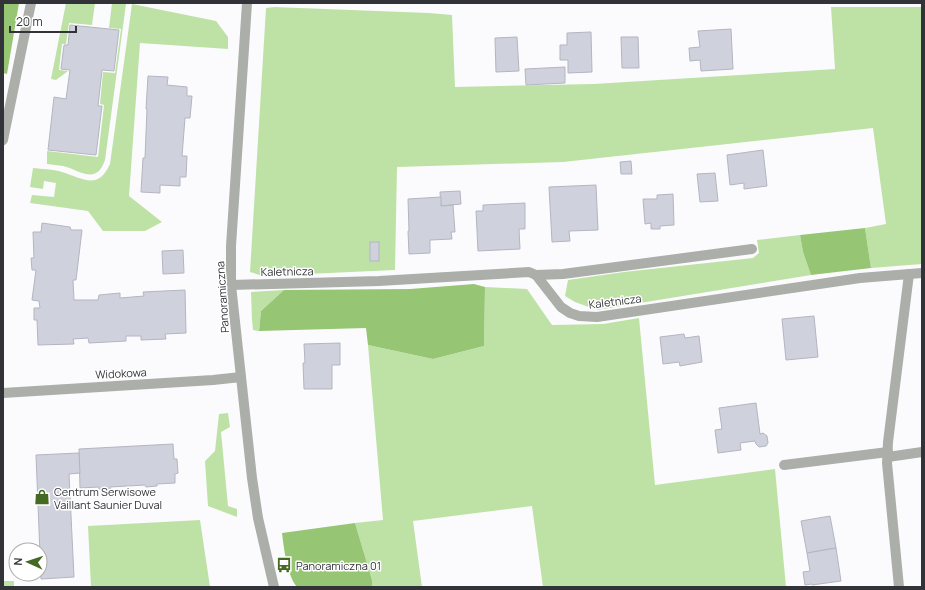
<svg xmlns="http://www.w3.org/2000/svg" width="925" height="590" font-family="Manrope,sans-serif">
  <style>
    .green { fill: #bee2a5 }
    .forest { fill: #96c573 }
    .building { fill: #cfd1dd; stroke: #b3b5c1 }
    .lines { fill: none; stroke-linecap: round; stroke-linejoin: round }
    .service { stroke: #abaea9; stroke-width: 10 }
    .minor { stroke: #abaea9; stroke-width: 10 }
    .tertiary { stroke: #abaea9; stroke-width: 10 }
    .labels { text-anchor: middle; dominant-baseline: central; stroke-width: 3; stroke-linejoin: round; paint-order: stroke }
    .street-label { font-size: 11px; fill: #323338; stroke: #fff }
    .poi-label { font-size: 11px; fill: #323338; stroke: #fff; text-anchor: start }
  </style>
  <rect width="100%" height="100%" fill="#fbfbfe"/>
  <g class="green">
    <polygon points="66,3 95,3 92,25 69,23 66,44 62,44 59,70 68,71 56,80 51,79"/>
    <path d="M 112,3 L 126,4 L 105,160 C 96,186 80,170 63,166 C 58,165 52,165 47,164 L 47,151 L 98,157 L 104,105 L 100,104 L 103,72 L 115,73 L 121,29 L 109,28 Z"/>
    <path d="M 132,4 L 216,21 L 228,37 L 228,49 L 140,43 L 129,196 L 162,222 L 145,231 L 103,231 L 88,211 L 30,203 L 32,195 L 54,197 L 56,183 L 44,181 L 43,189 L 30,187 L 33,168 C 42,169 53,169 62,172 C 82,178 98,191 110,164 Z"/>
    <polygon points="274,7 429,13 452,15 455,87 594,84 835,69 831,7 922,7 922,264 871,268 865,228 886,224 873,128 563,162 397,167 395,270 263,276 250,272 266,8"/>
    <polygon points="800,235 803,252 811,275 597,310 575,302 565,296 568,280 624,272 753,258 759,253 757,240"/>
    <polygon points="485,287 527,289 552,325 603,324 639,318 655,485 775,469 786,587 543,587 532,506 413,521 422,587 372,587 372,580 355,523 383,520 368,345 433,359 484,346"/>
    <polygon points="284,290 261,311 259,331 253,330 252,320 251,292"/>
    <polygon points="228,413 230,427 221,432 228,506 237,509 237,517 208,506 205,461 215,451 219,414"/>
    <polygon points="200,520 210,587 91,587 88,526"/>
    <rect x="3" y="581" width="11" height="6"/>
  </g>
  <g class="forest">
    <polygon points="3,3 19,3 7,74 3,73"/>
    <polygon points="865,228 871,268 811,275 803,252 800,235"/>
    <polygon points="474,284 485,287 484,346 433,359 368,345 366,328 259,331 261,311 284,290 410,289"/>
    <path d="M 355,523 L 372,580 L 372,587 L 297,587 C 287,575 284,549 282,533 Z"/>
  </g>
  <g class="building">
    <polygon points="70,25 119,30 114,71 102,70 98,106 102,106 96,155 48,150 54,97 66,99 70,70 61,69 64,45 68,45"/>
    <polygon points="731,29 733,69 701,71 700,60 690,61 689,48 700,47 698,31"/>
    <polygon points="591,32 592,72 568,73 568,60 560,60 560,45 567,45 567,33"/>
    <polygon points="517,37 519,71 496,72 495,38"/>
    <polygon points="621,37 638,37 639,68 622,68"/>
    <polygon points="565,67 565,83 526,85 525,69"/>
    <polygon points="148,76 168,77 167,85 187,87 187,96 192,96 190,118 185,118 182,156 187,156 186,177 180,177 180,186 160,185 160,193 141,192 143,158 145,158 147,109 146,109"/>
    <polygon points="763,150 767,186 744,189 744,183 730,185 727,155"/>
    <polygon points="631,161 632,174 621,174 620,162"/>
    <polygon points="715,173 718,201 700,202 697,174"/>
    <polygon points="596,185 598,230 569,231 570,241 552,242 549,187"/>
    <polygon points="460,191 461,204 441,206 440,192"/>
    <polygon points="673,194 674,225 660,226 660,229 651,229 651,223 645,224 643,199 657,199 657,195"/>
    <polygon points="441,197 441,206 453,205 455,232 451,232 452,239 430,240 430,253 409,254 408,231 409,231 408,199"/>
    <polygon points="525,203 525,229 519,229 520,249 478,251 476,211 483,211 483,205"/>
    <polygon points="42,223 70,227 71,230 82,230 76,280 73,280 74,300 98,300 99,295 120,293 120,298 144,296 143,292 185,290 186,333 165,334 166,339 141,340 141,336 126,336 126,341 89,343 88,338 73,339 74,344 38,345 37,320 34,320 34,308 40,308 39,301 32,300 36,270 32,270 31,258 34,258 33,232 41,232"/>
    <rect x="370" y="242" width="9" height="19"/>
    <polygon points="183,250 184,273 163,274 162,251"/>
    <polygon points="814,316 818,357 786,360 782,319"/>
    <polygon points="684,334 685,338 699,336 702,362 680,366 679,362 663,364 660,337"/>
    <polygon points="340,343 340,365 332,365 332,389 304,389 303,363 305,363 304,344"/>
    <polygon points="756,403 760,434 763,433 767,436 768,443 766,446 759,447 756,444 755,441 740,443 741,450 718,453 715,430 722,429 719,408"/>
    <polygon points="173,444 174,459 177,459 178,473 175,474 175,483 157,484 157,486 146,487 145,485 110,487 111,489 99,489 99,487 80,488 79,449"/>
    <polygon points="79,453 80,473 69,474 74,577 41,579 36,455"/>
    <polygon points="830,516 836,548 807,553 801,521"/>
    <polygon points="836,548 841,581 812,585 812,584 805,585 803,572 810,571 807,553"/>
  </g>
  <g class="lines">
    <g class="service">
      <polyline points="536,275 563,274 752,249"/>
      <polyline points="888,457 922,452"/>
      <polyline points="784,465 888,452"/>
    </g>
    <g class="minor">
      <polyline points="3,140 31,3"/>
      <polyline points="231,285 379,281 529,272 536,275 561,307 570,313 579,316 597,317 860,278 922,273"/>
      <polyline points="3,393 213,380 241,377"/>
      <polyline points="899,587 887,463 888,442 909,274"/>
    </g>
    <polyline class="tertiary" points="247,3 231,246 231,285 252,478 258,518 274,587"/>
  </g>
  <defs>
    <symbol id="shop-bare" viewBox="-9 -9 18 18"><path d="M-5-2.5h2.3a2.7 3.5 0 0 1 5.4 0H5L5.5 6h-11ZM-1.5-2.5h3a1.5 2.3 0 0 0-3 0Z" fill="#446923" stroke="#fff" stroke-width="2.5" paint-order="stroke"/></symbol>
    <symbol id="bus-bare" viewBox="-9 -9 18 18"><path d="M-5-6H5V4H4V6H2V4H-2V6H-4V4H-5ZM-3.5-4V0h7V-4ZM-3.5 1.2v1.5H-2V1.2ZM2 1.2v1.5H3.5V1.2Z" fill="#446923" stroke="#fff" stroke-width="2.5" paint-order="stroke"/></symbol>
  </defs>
  <g fill-rule="evenodd">
    <use href="#shop-bare" x="31" y="486" width="22" height="22"/>
    <use href="#bus-bare" x="273" y="554" width="22" height="22"/>
  </g>
  <g class="labels">
    <g class="street-label">
      <text transform="translate(287 271) rotate(-1)">Kaletnicza</text>
      <text transform="translate(222 297) rotate(-94)">Panoramiczna</text>
      <text transform="translate(615 301) rotate(-7)">Kaletnicza</text>
      <text transform="translate(121 373) rotate(-3)">Widokowa</text>
    </g>
    <g class="poi-label">
      <text x="54" y="491">Centrum Serwisowe<tspan x="54" dy="13">Vaillant Saunier Duval</tspan></text>
      <text x="296" y="565">Panoramiczna 01</text>
    </g>
  </g>
  <rect width="925" height="590" fill="none" stroke="#323338" stroke-width="8"/>
  <g transform="translate(28 562) rotate(273)"><circle r="19" fill="#ffffff" stroke="#adadaf"/>
  <path d="M0-3L7 15L0 10L-7 15Z" fill="#446923"/>
  <text y="-6" font-size="11" font-weight="bold" text-anchor="middle" fill="#323338">N</text>
  </g>
  <path d="M10 26v6h66v-6" fill="none" stroke="#323338" stroke-width="2"/>
  <text x="16" y="26" font-size="12" fill="#323338" stroke="#ffffff" stroke-width="3" paint-order="stroke">20 m</text>
</svg>
